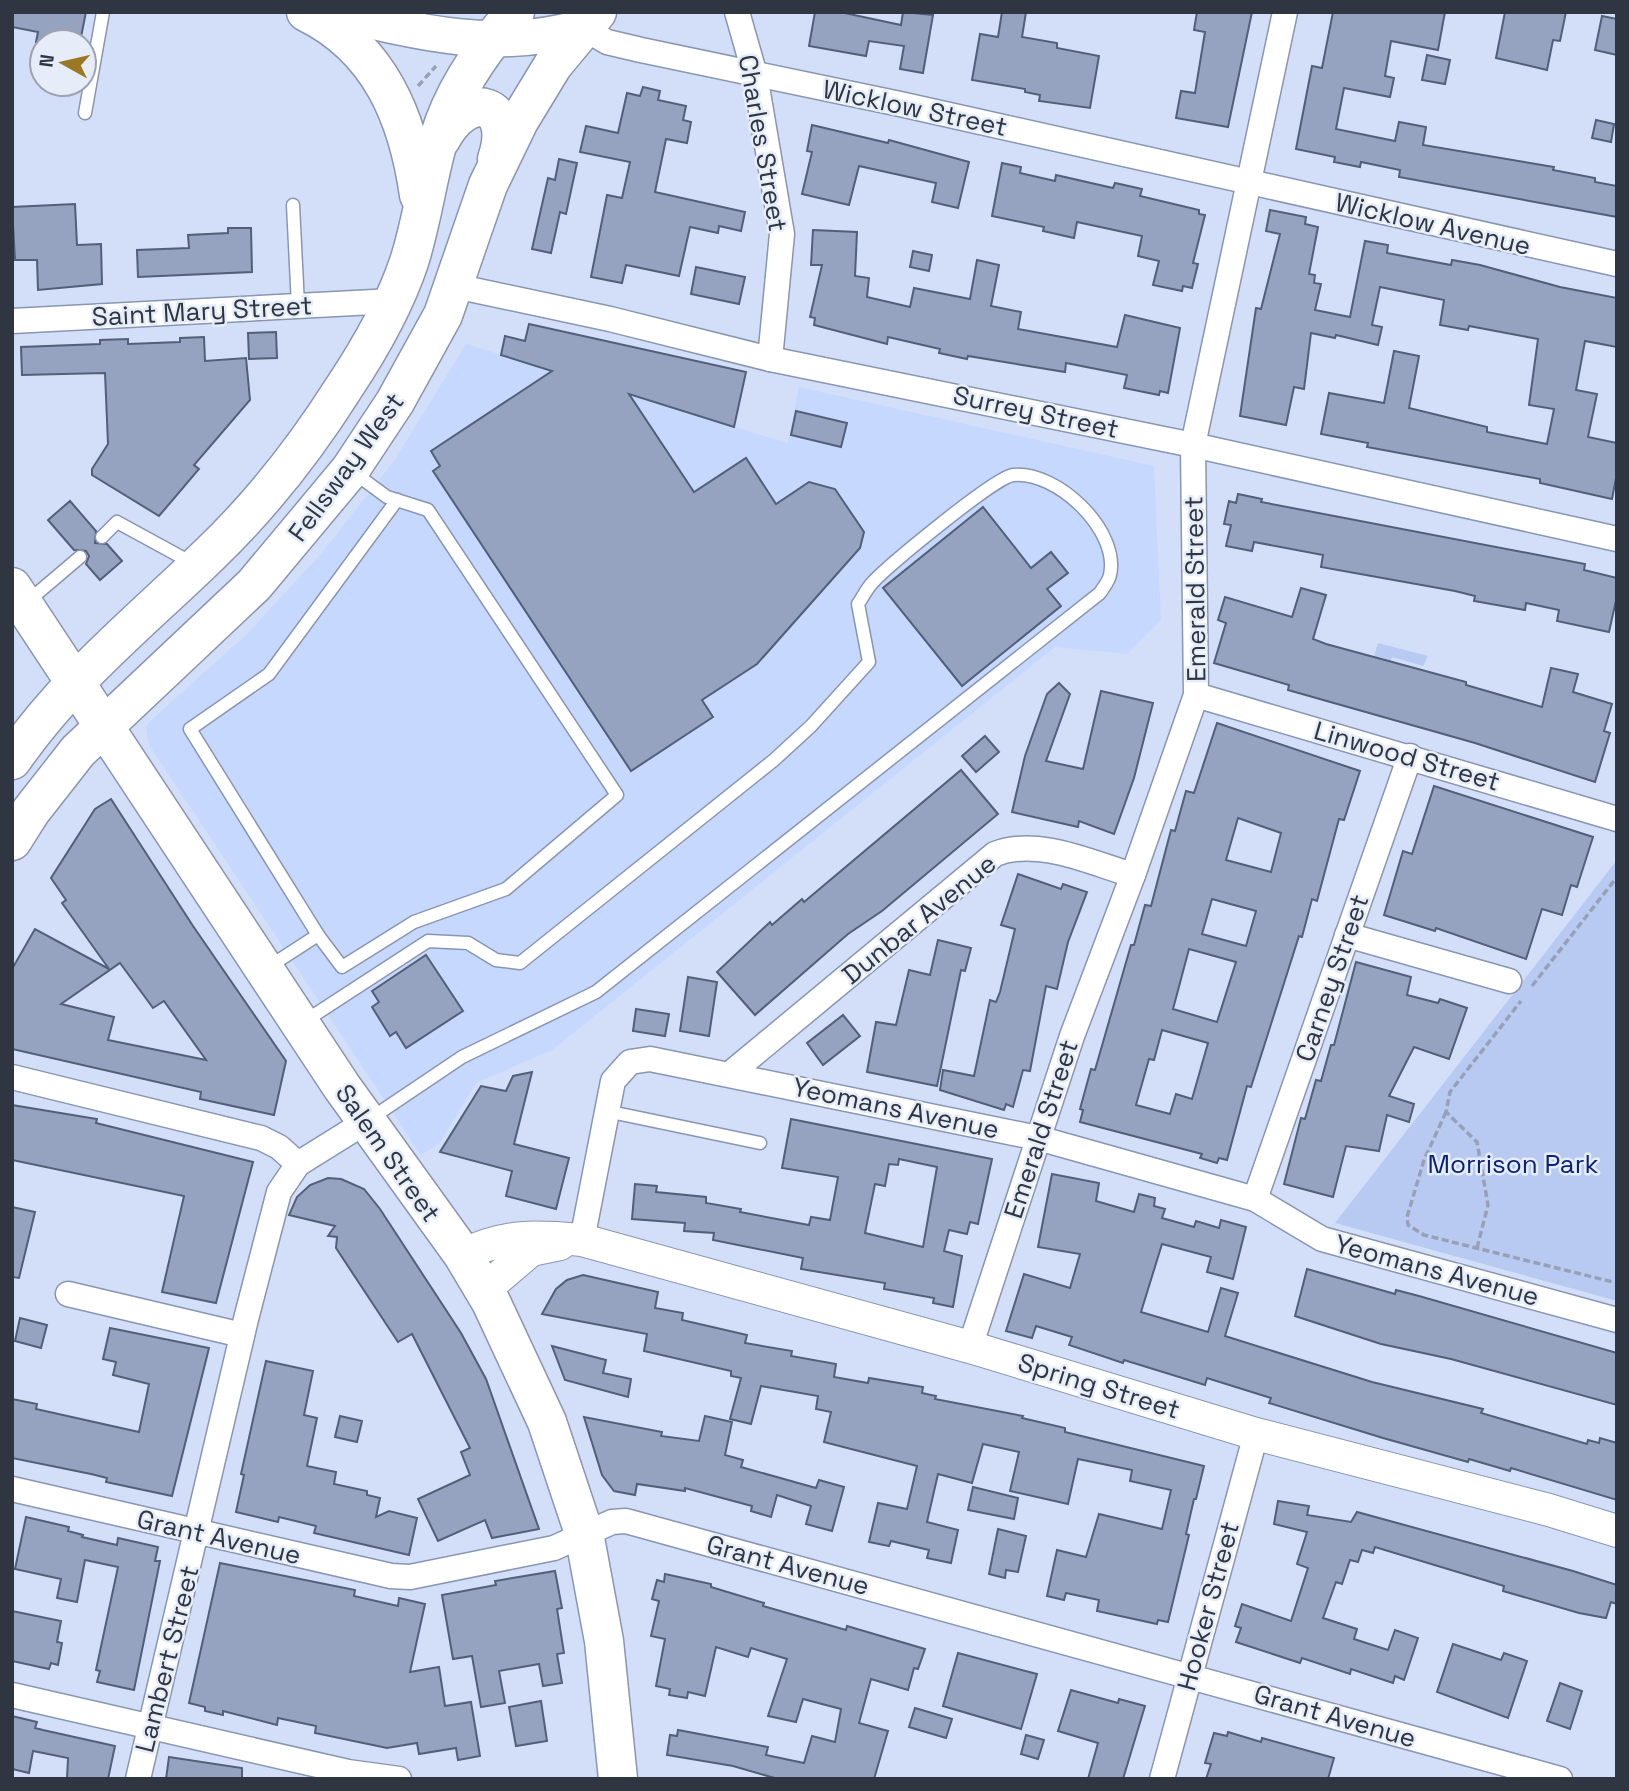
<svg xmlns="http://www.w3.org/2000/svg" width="1629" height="1791" font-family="'Space Grotesk',sans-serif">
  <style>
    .built { fill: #c6d8fe }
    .green { fill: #b8caf2 }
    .building { fill: #95a3c1; stroke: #525f7a; stroke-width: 2; fill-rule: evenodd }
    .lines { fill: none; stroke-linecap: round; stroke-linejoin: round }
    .service-casing { stroke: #8896b3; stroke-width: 15 }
    .minor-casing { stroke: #8896b3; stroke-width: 27 }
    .tertiary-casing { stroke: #8896b3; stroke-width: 34 }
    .secondary-casing { stroke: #8896b3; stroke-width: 38 }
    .primary-casing { stroke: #8896b3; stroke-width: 41 }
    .path { stroke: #97a1b6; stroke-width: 3.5; stroke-dasharray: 7 3.5; stroke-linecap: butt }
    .service { stroke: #fff; stroke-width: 12 }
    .minor { stroke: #fff; stroke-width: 24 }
    .tertiary { stroke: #fff; stroke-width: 32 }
    .secondary { stroke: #fff; stroke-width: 35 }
    .primary { stroke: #fff; stroke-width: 38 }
    .labels { text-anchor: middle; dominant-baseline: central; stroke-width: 5; stroke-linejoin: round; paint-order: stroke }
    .street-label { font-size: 26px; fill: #2f3541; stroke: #e6edf9 }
    .park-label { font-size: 26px; fill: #09217b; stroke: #e6edf9 }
  </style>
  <rect width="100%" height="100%" fill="#d3dff9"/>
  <polygon class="built" points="466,344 787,443 787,446 799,387 1154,466 1161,620 1127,654 1055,647 552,1050 476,1083 439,1144 421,1155 149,745 146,727 149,722 246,635 321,554 394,461"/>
  <g class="green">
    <polygon points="1378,643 1428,656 1423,666 1392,657 1378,705 1361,700"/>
    <polygon points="1617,860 1617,1301 1335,1223"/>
  </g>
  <g class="building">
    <polygon points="12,12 86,12 80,42 36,42 38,32 12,27"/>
    <polygon points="815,12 840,12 901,25 903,12 933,15 923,73 900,69 904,46 869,41 866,56 809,46"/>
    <polygon points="1002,12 1026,12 1022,37 1057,43 1057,48 1099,56 1090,108 1039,101 1040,95 1025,92 1025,89 972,80 980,34 998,37"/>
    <polygon points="1197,12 1252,12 1228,127 1176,118 1181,91 1195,93 1205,32 1194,30"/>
    <polygon points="1333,12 1445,12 1438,50 1391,41 1385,76 1394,78 1390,97 1344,88 1336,129 1395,141 1399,122 1426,127 1423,145 1554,167 1553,170 1595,178 1595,182 1617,186 1617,217 1399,177 1400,170 1361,162 1360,167 1334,162 1335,157 1296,149 1312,66 1322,68"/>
    <polygon points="1505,12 1566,12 1560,41 1553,40 1547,70 1496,58"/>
    <polygon points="1602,16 1617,19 1617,55 1595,50"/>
    <polygon points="1427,55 1450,60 1445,84 1422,80"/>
    <polygon points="643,87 660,91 658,100 686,106 683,120 691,122 687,143 666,139 655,192 745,212 741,231 719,226 718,233 690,227 679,276 626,265 622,283 591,277 607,195 622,198 630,162 580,152 586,126 618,133 627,93 640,96"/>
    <polygon points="1596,120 1614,124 1611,142 1592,138"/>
    <polygon points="812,125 888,143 889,140 969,162 958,208 932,202 936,183 859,166 849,205 802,194 812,152 807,151"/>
    <polygon points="559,159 577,163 566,214 560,212 551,253 532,249 548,178 555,180"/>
    <polygon points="1002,163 1021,167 1020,173 1055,181 1056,175 1113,188 1115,183 1142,189 1140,196 1199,210 1199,214 1205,215 1193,263 1198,264 1192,288 1183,286 1182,291 1153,285 1159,261 1138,256 1142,236 1077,222 1074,238 1043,231 1044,227 992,216"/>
    <polygon points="75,204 77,245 101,244 102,284 38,290 37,260 15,260 12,207"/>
    <polygon points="1270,210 1306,217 1305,224 1318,227 1309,274 1315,275 1314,283 1321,284 1315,310 1350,317 1365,241 1388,245 1387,253 1451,265 1452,260 1480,265 1560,287 1617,298 1617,347 1585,341 1576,390 1597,394 1588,437 1617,443 1617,473 1612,499 1540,483 1540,479 1367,447 1368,443 1321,434 1329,393 1384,403 1394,351 1419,356 1409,408 1487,427 1487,432 1547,444 1554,409 1529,405 1538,339 1469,326 1468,330 1440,325 1444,300 1380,287 1372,325 1382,327 1378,345 1336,335 1335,338 1311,333 1304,389 1294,387 1286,425 1240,416 1256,308 1261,309 1280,234 1266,231"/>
    <polygon points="228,228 251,228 252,272 138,277 137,250 189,248 188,235 228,233"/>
    <polygon points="813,230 857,232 855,276 869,278 867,297 910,307 914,288 970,299 977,260 999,265 991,306 1021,312 1018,329 1117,347 1125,315 1180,328 1168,393 1160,391 1159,395 1124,388 1127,375 1066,363 1065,372 968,356 967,359 939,353 940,349 888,337 887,344 814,325 815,318 810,317 822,265 811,265"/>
    <polygon points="913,251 932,255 929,271 910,267"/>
    <polygon points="696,267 745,277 739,304 691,294"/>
    <polygon points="529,324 746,372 734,427 629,394 694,492 746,458 776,504 809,482 835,489 864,532 860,548 757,664 702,700 713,717 631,771 433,471 440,466 431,451 552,371 501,355 505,336 525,341"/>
    <polygon points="276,332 277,358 249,359 248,333"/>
    <polygon points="204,337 205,361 246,358 250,400 194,465 199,469 159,516 92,475 92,469 108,444 105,373 22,375 21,347 100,344 100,340 128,339 128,344 180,342 180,338"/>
    <polygon points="796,411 847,423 841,447 791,435"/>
    <polygon points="1238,494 1262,499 1261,502 1585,564 1584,570 1617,578 1617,596 1609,632 1557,621 1559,610 1526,603 1525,610 1474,601 1475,596 1455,591 1321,567 1323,555 1254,542 1252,551 1226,546 1231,525 1224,524 1229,501 1236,503"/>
    <polygon points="70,501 96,531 95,543 107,544 122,561 100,580 86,564 89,556 86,551 74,550 48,520"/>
    <polygon points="983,507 1031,568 1051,552 1068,573 1047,589 1061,606 962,686 883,588"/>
    <polygon points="1301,588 1326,595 1313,639 1326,644 1466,682 1466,685 1542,707 1551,668 1578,674 1573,692 1612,704 1604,731 1610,733 1595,782 1475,743 1288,690 1289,685 1214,663 1226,623 1218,620 1225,597 1292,617"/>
    <polygon points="1059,683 1070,694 1046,761 1083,769 1101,691 1153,703 1134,778 1114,834 1079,821 1078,827 1012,812 1025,756 1047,694"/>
    <path d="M 1217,723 L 1360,771 L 1344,820 L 1339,819 L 1317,901 L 1312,899 L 1302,937 L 1299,936 L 1251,1087 L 1247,1086 L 1227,1160 L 1219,1158 L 1217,1163 L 1200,1158 L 1202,1154 L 1080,1122 L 1083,1110 L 1080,1109 L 1091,1069 L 1095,1070 L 1131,945 L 1134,945 L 1145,905 L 1151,906 L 1171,830 L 1175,831 L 1186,791 L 1194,793 ZM 1238,818 L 1281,833 L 1271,872 L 1226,860 ZM 1212,899 L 1256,911 L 1246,946 L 1202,934 ZM 1189,949 L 1236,962 L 1217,1022 L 1173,1009 ZM 1162,1030 L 1208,1043 L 1192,1099 L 1176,1094 L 1170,1114 L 1136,1105 L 1149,1059 L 1154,1060 Z"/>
    <polygon points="985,736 999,752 976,772 962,756"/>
    <polygon points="961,770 998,814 882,911 848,934 755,1015 717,972 770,922 772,925 802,899 804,902"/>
    <polygon points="1434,786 1593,837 1577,887 1571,885 1562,915 1542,909 1526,959 1436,928 1435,931 1384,915 1403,851 1412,854"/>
    <path d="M 111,799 L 193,926 L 286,1061 L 274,1115 L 200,1099 L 201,1092 L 12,1049 L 12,969 L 35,929 L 109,969 L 62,903 L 66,900 L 51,878 L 95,809 ZM 120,963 L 153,1008 L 164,1001 L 206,1060 L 108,1040 L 114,1017 L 61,1004 Z"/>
    <polygon points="1018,874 1061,889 1063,884 1087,892 1068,942 1057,989 1046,986 1030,1071 1023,1070 1013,1107 1006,1104 1004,1110 940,1090 943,1070 974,1076 990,1000 996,1002 1000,992 1015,929 1001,925"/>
    <polygon points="938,940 971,948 965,971 961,970 937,1086 867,1072 876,1022 896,1025 909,970 930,975"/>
    <polygon points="426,955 463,1011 406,1048 396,1032 390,1036 372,1007 379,1002 372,991"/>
    <polygon points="1356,962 1411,977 1407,995 1438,1003 1440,999 1467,1008 1449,1059 1414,1047 1389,1096 1414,1104 1409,1122 1387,1115 1379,1151 1346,1146 1333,1197 1284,1184 1301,1118 1305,1119 1316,1080 1321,1081 1331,1045 1334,1045"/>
    <polygon points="688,977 717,982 709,1036 680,1031"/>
    <polygon points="636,1009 669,1014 665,1036 633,1031"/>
    <polygon points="843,1015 860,1036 823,1065 807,1043"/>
    <polygon points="532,1072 514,1144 569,1158 556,1209 506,1196 512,1171 440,1152 481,1086 506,1091 513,1076"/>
    <polygon points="12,1105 97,1119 96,1123 253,1162 216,1303 162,1292 184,1196 12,1160"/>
    <path d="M 791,1119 L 992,1159 L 978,1224 L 970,1222 L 967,1234 L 949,1230 L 944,1251 L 962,1256 L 953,1307 L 933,1303 L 934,1298 L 884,1289 L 885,1283 L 801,1269 L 803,1258 L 713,1240 L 714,1233 L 684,1231 L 685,1223 L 632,1219 L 635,1184 L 657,1186 L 656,1192 L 706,1197 L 706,1203 L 741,1209 L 740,1212 L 809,1225 L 811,1217 L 830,1220 L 838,1177 L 782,1168 ZM 899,1159 L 937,1167 L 923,1247 L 865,1233 L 875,1184 L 885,1186 L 889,1164 L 898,1165 Z"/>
    <polygon points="1052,1174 1099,1183 1096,1201 1134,1212 1139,1194 1155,1198 1154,1206 1165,1209 1162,1218 1194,1227 1196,1221 1219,1228 1221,1220 1246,1227 1233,1279 1207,1272 1211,1257 1162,1244 1141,1312 1208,1332 1221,1288 1238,1293 1225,1336 1372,1382 1483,1409 1481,1413 1587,1444 1588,1440 1599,1443 1600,1438 1617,1443 1617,1500 1511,1468 1510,1471 1469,1459 1468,1462 1383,1438 1269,1403 1271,1398 1207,1378 1205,1385 1124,1360 1123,1363 1069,1345 1072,1337 1036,1326 1032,1338 1006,1331 1024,1274 1070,1288 1080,1254 1038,1247"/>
    <polygon points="341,1179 364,1189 380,1209 461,1333 486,1379 539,1529 492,1538 485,1520 438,1541 418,1499 470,1475 461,1452 470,1448 412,1334 398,1342 336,1248 337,1237 328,1236 335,1226 289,1215 297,1197 310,1185 328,1178"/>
    <polygon points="12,1207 35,1212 19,1278 12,1277"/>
    <polygon points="1307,1269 1395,1294 1396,1290 1419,1296 1617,1353 1617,1405 1451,1359 1381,1344 1295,1316"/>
    <polygon points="583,1275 658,1292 655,1308 683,1313 682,1320 747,1335 745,1343 792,1351 791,1356 836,1364 834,1377 868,1383 869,1378 923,1387 922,1393 936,1396 935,1399 1023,1416 1022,1418 1065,1428 1065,1432 1204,1466 1196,1499 1194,1499 1186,1534 1189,1535 1168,1622 1158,1620 1157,1624 1097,1611 1099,1600 1066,1593 1064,1600 1047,1596 1057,1550 1086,1557 1099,1514 1162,1529 1171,1490 1130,1481 1132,1470 1078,1459 1068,1504 1010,1491 1019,1452 983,1444 972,1483 938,1474 927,1522 958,1530 951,1563 927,1558 929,1550 891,1541 889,1546 869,1542 878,1503 907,1509 917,1466 824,1442 831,1412 816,1409 818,1396 761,1386 751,1424 730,1419 741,1378 731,1376 731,1371 644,1351 647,1334 542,1314 556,1289 567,1280"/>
    <polygon points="20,1318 47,1325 41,1348 15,1341"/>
    <polygon points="110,1328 209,1348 172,1496 106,1482 107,1478 91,1474 12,1458 12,1399 37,1404 36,1409 139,1432 149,1384 113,1375 116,1362 103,1359"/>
    <polygon points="552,1346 606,1360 603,1373 631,1379 628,1397 565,1380"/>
    <polygon points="266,1361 313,1371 304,1415 317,1418 307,1466 336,1472 334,1484 367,1491 367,1495 380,1498 376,1517 389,1511 417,1518 409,1555 314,1533 316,1526 279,1517 278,1522 236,1512 244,1475 241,1474"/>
    <polygon points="340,1416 362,1421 357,1442 335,1437"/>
    <polygon points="705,1416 732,1422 725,1455 743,1460 741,1467 816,1488 819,1480 844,1487 832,1531 806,1524 811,1506 777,1495 771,1517 751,1511 752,1506 685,1488 685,1491 637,1484 635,1495 614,1491 602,1475 584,1417 662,1432 661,1436 699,1441"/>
    <polygon points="973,1487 1018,1498 1014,1519 968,1510"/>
    <polygon points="1278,1501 1309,1506 1307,1515 1351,1522 1357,1512 1573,1571 1617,1585 1617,1604 1611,1602 1606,1618 1579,1613 1503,1591 1504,1586 1375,1547 1373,1553 1362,1550 1358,1562 1350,1560 1342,1584 1336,1582 1323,1618 1357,1629 1354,1639 1388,1650 1395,1630 1418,1638 1404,1680 1395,1676 1393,1683 1351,1669 1350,1674 1302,1658 1300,1663 1236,1642 1241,1628 1235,1626 1242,1604 1291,1621 1308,1568 1297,1564 1307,1532 1274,1524"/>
    <polygon points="26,1517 69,1527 68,1531 83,1535 82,1537 117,1545 118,1538 158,1547 155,1561 160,1561 134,1690 97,1682 100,1671 96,1670 118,1567 85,1560 77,1602 57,1598 61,1579 15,1569"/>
    <polygon points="998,1529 1026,1536 1018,1572 1006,1570 1005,1578 989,1574"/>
    <polygon points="220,1563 355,1590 354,1596 398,1606 399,1598 425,1604 410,1672 439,1667 445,1706 471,1702 480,1756 458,1760 456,1748 419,1754 417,1743 387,1748 315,1733 316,1726 278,1718 277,1725 223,1711 223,1715 205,1711 205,1707 189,1703"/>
    <polygon points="555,1571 562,1608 557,1609 564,1653 557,1654 562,1683 543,1686 539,1664 499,1671 505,1703 481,1707 472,1656 453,1659 442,1595 496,1585 495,1581"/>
    <polygon points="665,1574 711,1584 711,1587 764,1603 763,1606 846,1630 847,1626 925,1649 918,1669 914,1668 908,1690 871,1679 859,1723 888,1731 874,1779 778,1779 733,1766 667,1755 670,1735 677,1736 678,1730 768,1747 766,1755 804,1763 812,1736 835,1742 841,1709 803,1699 796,1722 768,1716 787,1659 751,1648 748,1657 716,1647 705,1696 688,1692 687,1698 669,1695 670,1689 656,1686 665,1639 651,1636 659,1601 652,1599 657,1580 664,1582"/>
    <polygon points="12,1611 61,1621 57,1642 62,1643 58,1665 51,1663 49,1669 12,1661"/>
    <polygon points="1453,1644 1501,1660 1504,1653 1527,1661 1508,1718 1437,1692"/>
    <polygon points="958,1653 1037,1674 1021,1729 943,1706"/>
    <polygon points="1560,1683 1582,1691 1570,1729 1547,1721"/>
    <polygon points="1071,1690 1118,1703 1119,1699 1145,1706 1123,1779 1088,1779 1098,1743 1058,1731"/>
    <polygon points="541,1701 547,1741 516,1746 509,1707"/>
    <polygon points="915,1708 952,1719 946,1738 909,1727"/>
    <polygon points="12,1716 37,1722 35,1728 43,1730 115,1746 108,1779 67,1779 68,1758 33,1751 29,1773 12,1769"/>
    <polygon points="1228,1732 1261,1742 1262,1738 1334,1758 1328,1779 1206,1779 1211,1764 1205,1763 1214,1733 1227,1736"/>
    <polygon points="1026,1735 1044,1740 1038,1759 1021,1754"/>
    <polygon points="169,1757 242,1768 242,1779 166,1779"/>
  </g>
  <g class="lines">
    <defs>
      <g id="service">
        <polyline points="85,113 103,12"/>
        <polyline points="293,205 298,305"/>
        <polyline points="102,537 117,522 194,564"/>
        <polyline points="27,602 80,557"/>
        <polyline points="318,935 190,729 269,674 397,500"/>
        <polyline points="267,968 318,935 342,967 414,922 506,889 617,795 428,510 387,497 353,472"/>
        <path d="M 305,1021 L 428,941 L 468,943 L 496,960 L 520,963 L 774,760 L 811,726 L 869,662 L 858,604 C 863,597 867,588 873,582 C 889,565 995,477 1013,475 C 1056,470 1120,530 1110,575 C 1109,581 1103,588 1100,593 L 596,992 L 462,1057 L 370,1119"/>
        <polyline points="606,1111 760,1143"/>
      </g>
      <g id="minor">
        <polyline points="737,12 755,75 782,234 770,359"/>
        <polyline points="582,27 607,42 641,50 900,104 1617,264"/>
        <polyline points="455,286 610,319 770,359 1193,445 1617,539"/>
        <polyline points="12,321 393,301"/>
        <polyline points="1196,695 1617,819"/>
        <polyline points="1347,935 1509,981"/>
        <path d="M 731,1073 L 995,854 C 1038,837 1091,863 1133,875"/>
        <polyline points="12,1077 261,1138 279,1147 298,1164"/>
        <polyline points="1255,1199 1410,756"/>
        <polyline points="582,1240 613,1081 630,1062 650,1059 1038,1138 1255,1199 1322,1239 1617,1320"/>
        <polyline points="68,1294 242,1335"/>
        <polyline points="970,1347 1072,1036 1133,875 1196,695 1193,445 1285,12"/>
        <polyline points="12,1489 391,1576 410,1577 554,1548 612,1522 626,1521 1560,1779"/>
        <polyline points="12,1695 348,1772 399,1779"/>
        <polyline points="138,1779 246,1319 279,1192 298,1164 367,1121"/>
        <polyline points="1162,1779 1256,1434"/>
      </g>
      <g id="tertiary">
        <path d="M 463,1255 C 506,1234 535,1236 582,1240 L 970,1347 L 1256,1434 L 1549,1510 L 1617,1531"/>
        <polyline points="484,1290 531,1250 560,1244"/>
      </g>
      <path id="secondary" d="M 336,12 C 418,33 499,52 582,27"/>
      <g id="primary">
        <path d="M 306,12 C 380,48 408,118 419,195"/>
        <path d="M 441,139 C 469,87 516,103 497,159"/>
        <polyline points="12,587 342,1087 463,1255 491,1302 547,1422 584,1533 604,1641 618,1779"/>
        <path d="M 12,760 C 67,680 141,621 210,554 C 261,505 305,449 343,389 C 369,350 394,307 409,262 C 422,222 427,179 439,138 C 453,90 482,49 515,12"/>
        <polyline points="12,841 31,811 78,751 254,585 350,470 395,402 443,315 488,185 519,121 553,65 597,12"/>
      </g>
    </defs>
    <use href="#service" class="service-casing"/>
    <use href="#minor" class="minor-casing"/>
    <use href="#tertiary" class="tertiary-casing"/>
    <use href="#secondary" class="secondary-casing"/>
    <use href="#primary" class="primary-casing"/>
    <g class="path">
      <polyline points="418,86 436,66"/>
      <polyline points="1532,986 1617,877"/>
      <polyline points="1446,1112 1424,1160 1407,1217 1408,1225 1424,1235 1617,1283"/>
      <polyline points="1477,1248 1488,1205 1477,1142 1446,1112 1450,1092 1521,1001"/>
    </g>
    <use href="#service" class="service"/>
    <use href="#minor" class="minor"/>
    <use href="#tertiary" class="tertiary"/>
    <use href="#secondary" class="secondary"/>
    <use href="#primary" class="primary"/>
  </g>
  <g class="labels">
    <g class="street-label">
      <text transform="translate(915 108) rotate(12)">Wicklow Street</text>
      <text transform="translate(763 143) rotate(80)">Charles Street</text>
      <text transform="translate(1433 224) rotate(13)">Wicklow Avenue</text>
      <text transform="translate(202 311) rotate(-3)">Saint Mary Street</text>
      <text transform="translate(1036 412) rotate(12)">Surrey Street</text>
      <text transform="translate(346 467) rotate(-54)">Fellsway West</text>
      <text transform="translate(1195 589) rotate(-91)">Emerald Street</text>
      <text transform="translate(1407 756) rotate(16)">Linwood Street</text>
      <text transform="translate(919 919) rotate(-39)">Dunbar Avenue</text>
      <text transform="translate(1332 978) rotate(-71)">Carney Street</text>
      <text transform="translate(896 1108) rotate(12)">Yeomans Avenue</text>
      <text transform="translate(1041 1129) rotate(-72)">Emerald Street</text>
      <text transform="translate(388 1153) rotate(55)">Salem Street</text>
      <text transform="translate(1437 1270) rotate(15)">Yeomans Avenue</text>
      <text transform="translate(1099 1386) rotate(17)">Spring Street</text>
      <text transform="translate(219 1537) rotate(13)">Grant Avenue</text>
      <text transform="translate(788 1565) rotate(15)">Grant Avenue</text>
      <text transform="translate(1208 1606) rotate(-75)">Hooker Street</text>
      <text transform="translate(167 1659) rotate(-76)">Lambert Street</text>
      <text transform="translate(1335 1716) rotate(16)">Grant Avenue</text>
    </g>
    <g class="park-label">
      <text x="1513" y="1164">Morrison Park</text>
    </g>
  </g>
  <rect width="1629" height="1791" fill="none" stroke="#2f3541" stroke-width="28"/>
  <g transform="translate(63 63) rotate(278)"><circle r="33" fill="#e6edf9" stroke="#9da3af" stroke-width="2"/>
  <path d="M0-5L12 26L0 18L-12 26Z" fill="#9b7823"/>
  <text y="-10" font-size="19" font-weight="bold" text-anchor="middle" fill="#2f3541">N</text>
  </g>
</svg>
